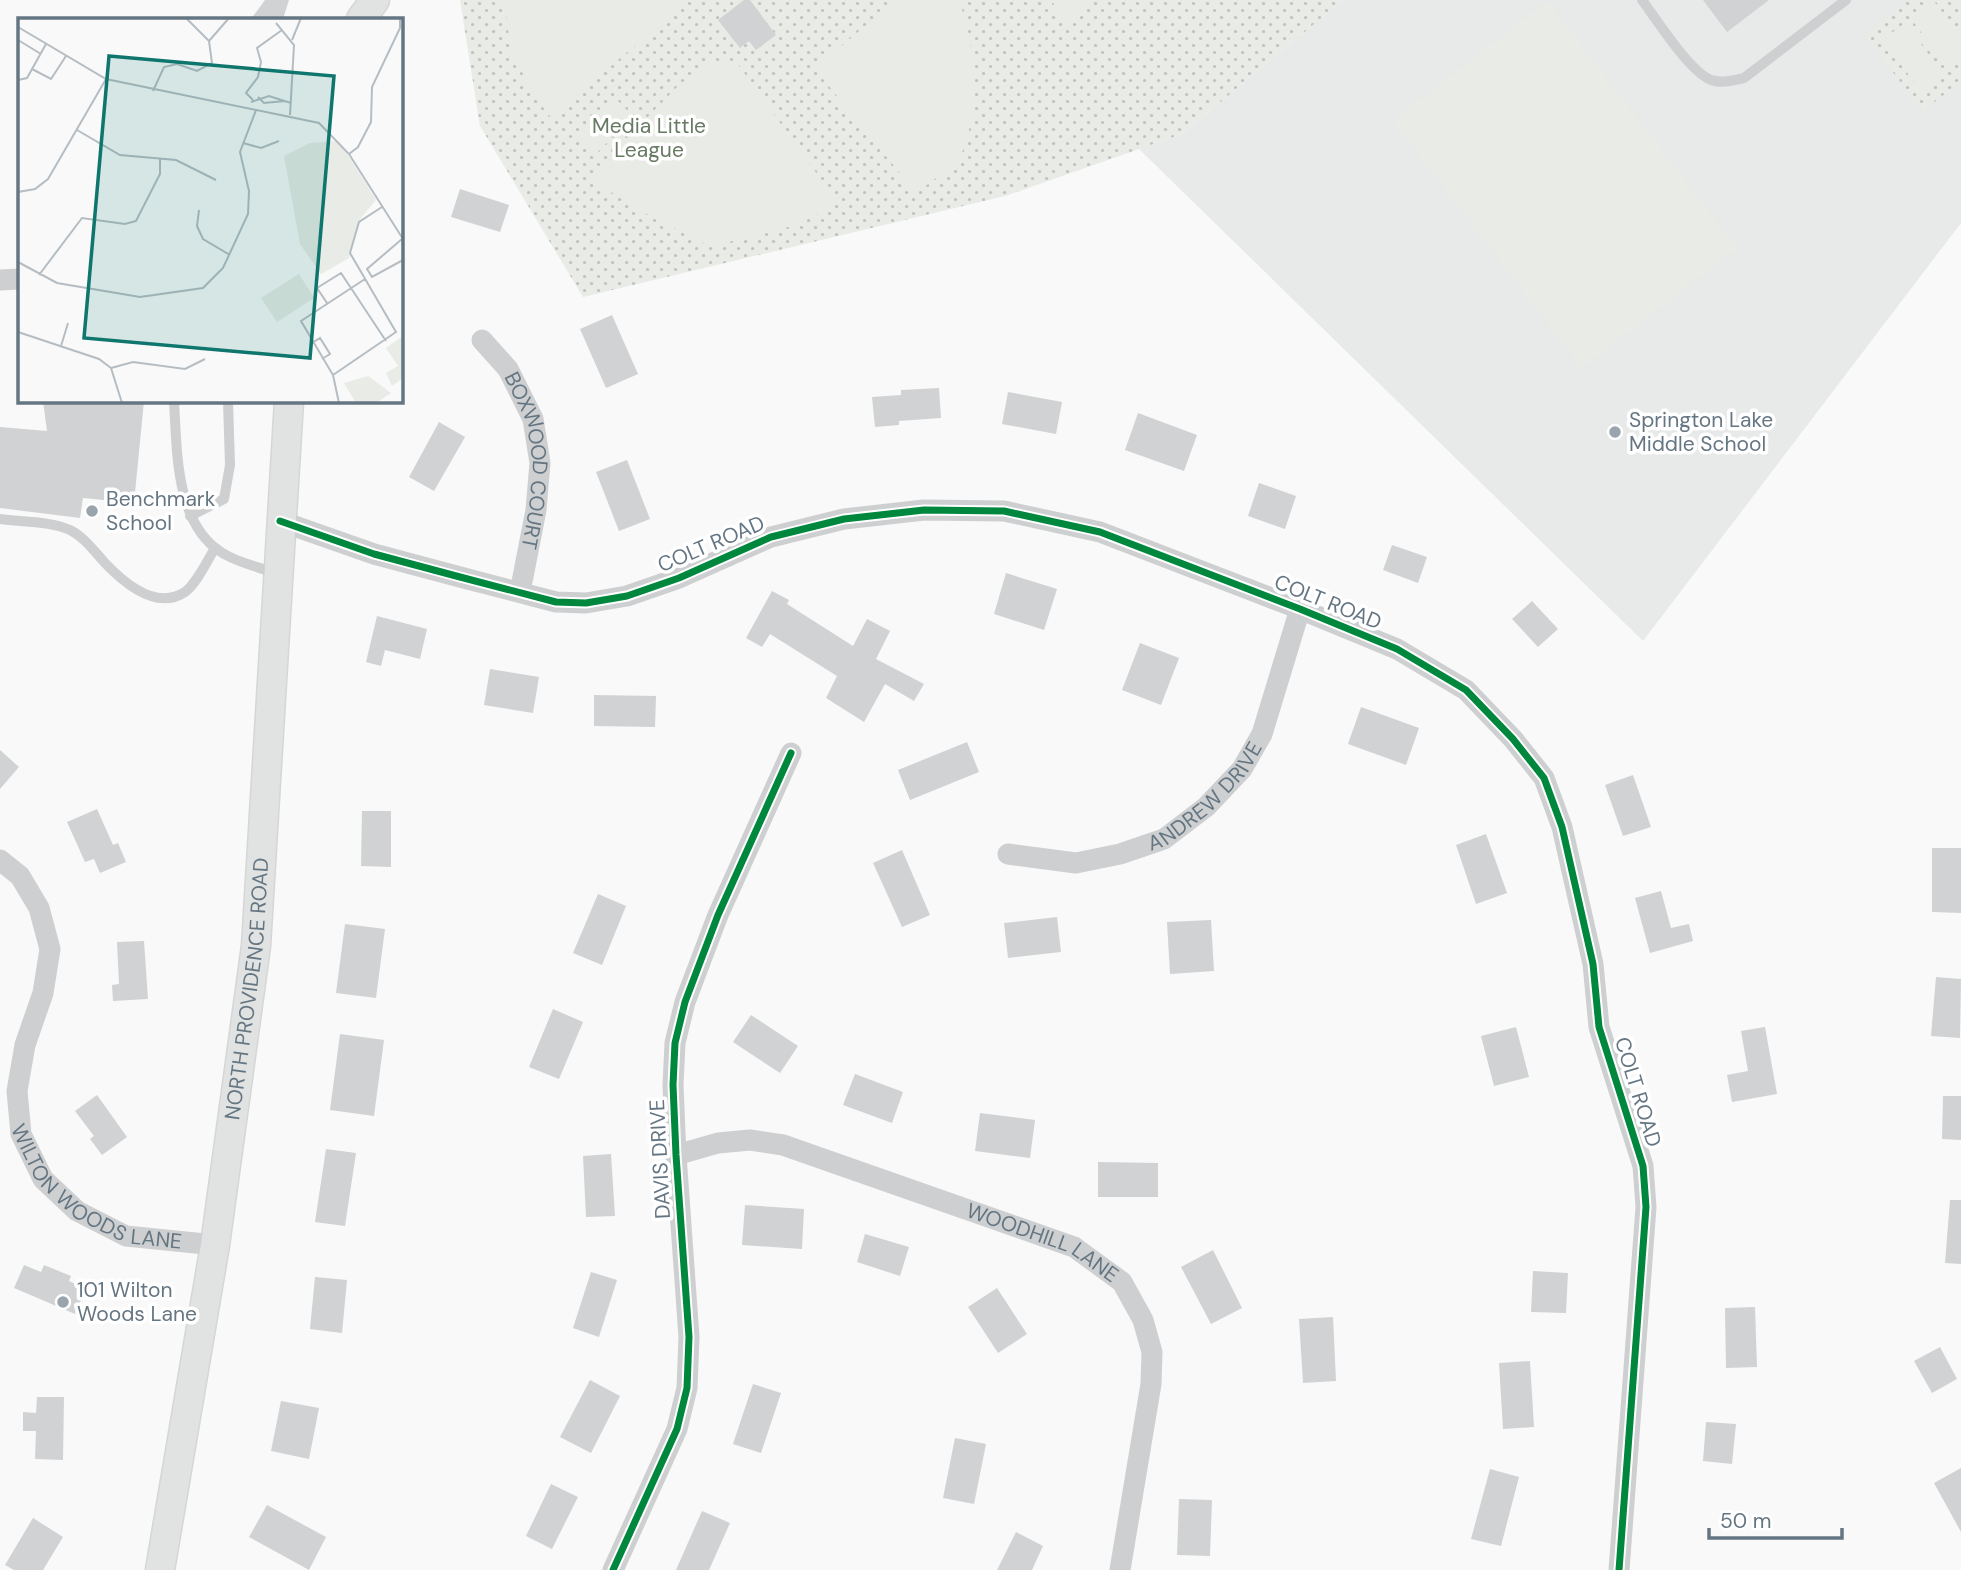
<svg xmlns="http://www.w3.org/2000/svg" width="1961" height="1570" font-family="'DM Sans',sans-serif">
  <style>
    .built { fill: #e8e9e9 }
    .green { fill: url(#green-dots) }
    .pitch { fill: #e8ebe6 }
    .building { fill: #d0d2d3 }
    .lines { fill: none; stroke-linecap: round; stroke-linejoin: round }
    .secondary-casing { stroke: #d5d6d7; stroke-width: 31 }
    .service { stroke: #cecfd0; stroke-width: 10 }
    .minor { stroke: #cecfd0; stroke-width: 21 }
    .secondary { stroke: #e1e2e2; stroke-width: 28 }
    .cycleway-casing { stroke: #fff; stroke-width: 11 }
    .cycleway { stroke: #00873e; stroke-width: 7 }
    .poi-dot { fill: #99a4ac; stroke: #fff; stroke-width: 2.5 }
    .labels { text-anchor: middle; dominant-baseline: central; stroke-width: 7; stroke-linejoin: round; paint-order: stroke }
    .park-label { font-size: 21px; fill: #687a64; stroke: #fff }
    .poi-label { font-size: 21px; fill: #657683; stroke: #fff; text-anchor: start }
    .street-label { font-size: 21px; fill: #657683; stroke: #fff }
    .inset-road { fill: none; stroke: #b5bdc3; stroke-width: 2 }
    .view { fill: #0f766e; fill-opacity: 0.15; stroke: #0f766e; stroke-width: 3.5 }
    .inset-edge { fill: none; stroke: #657683; stroke-width: 3.5 }
  </style>
  <defs>
    <pattern id="green-dots" width="8" height="8" patternUnits="userSpaceOnUse" patternTransform="scale(1.75)"><rect width="8" height="8" fill="#e8ebe6"/><path d="M2 2h.1M6 6h.1" fill="none" stroke="#c0c3c0" stroke-width="1.8" stroke-linecap="round"/></pattern>
  </defs>
  <rect width="100%" height="100%" fill="#f9f9f9"/>
  <polygon class="built" points="1343,0 1961,0 1961,223 1643,641 1139,149 1182,134"/>
  <g class="green">
    <polygon points="460,0 1343,0 1182,134 1005,196 583,297 480,126"/>
    <polygon points="1909,0 1961,0 1961,81 1923,111 1864,35"/>
  </g>
  <g class="pitch">
    <polygon points="504,0 678,0 678,10 550,117 530,88 511,50"/>
    <path d="M 895,0 L 959,0 C 973,41 978,80 970,123 C 969,129 969,138 966,144 C 957,166 933,180 916,193 L 815,69 Z"/>
    <polygon points="1051,0 1096,0 1067,24"/>
    <polygon points="1547,1 1737,248 1582,368 1393,121"/>
    <polygon points="1934,1 1961,37 1961,60 1949,69 1911,19"/>
    <polygon points="1905,23 1943,73 1921,91 1882,40"/>
    <polygon points="710,62 737,63 838,203 797,225 725,243 706,244 650,216 601,186 590,176 678,86"/>
    <polygon points="614,97 633,116 596,154 577,135"/>
  </g>
  <g class="building">
    <polygon points="265,0 289,0 283,19 251,19"/>
    <polygon points="744,0 750,0 776,35 756,50 749,41 740,48 718,20"/>
    <polygon points="1703,0 1769,0 1727,32"/>
    <polygon points="460,189 509,205 500,232 451,217"/>
    <polygon points="612,315 638,374 606,388 580,329"/>
    <polygon points="939,388 941,418 899,421 899,425 875,427 872,397 901,395 901,390"/>
    <polygon points="1008,392 1062,402 1056,434 1002,424"/>
    <polygon points="43,401 144,401 134,503 83,498 80,518 0,508 0,427 47,431"/>
    <polygon points="1138,413 1197,435 1184,471 1125,450"/>
    <polygon points="439,422 465,437 434,491 409,477"/>
    <polygon points="627,460 650,519 619,531 596,472"/>
    <polygon points="1259,483 1296,496 1285,529 1248,516"/>
    <polygon points="1392,545 1427,557 1418,583 1383,570"/>
    <polygon points="1006,573 1057,589 1044,630 994,614"/>
    <polygon points="772,591 789,600 787,604 853,646 867,619 890,631 876,659 924,684 914,701 885,684 864,722 826,698 837,676 770,634 762,647 746,638"/>
    <polygon points="1532,601 1558,629 1538,647 1512,619"/>
    <polygon points="377,616 427,629 420,659 385,650 381,666 366,662"/>
    <polygon points="1140,643 1179,658 1161,705 1122,690"/>
    <polygon points="490,669 539,677 533,713 484,705"/>
    <polygon points="594,695 656,696 655,727 594,726"/>
    <polygon points="1361,707 1419,728 1406,765 1348,744"/>
    <polygon points="967,742 979,772 910,800 898,770"/>
    <polygon points="0,750 19,767 0,789"/>
    <polygon points="1633,775 1651,827 1623,836 1605,785"/>
    <polygon points="97,809 113,845 118,843 126,862 100,873 94,859 85,862 67,822"/>
    <polygon points="362,811 391,811 391,867 361,866"/>
    <polygon points="1486,834 1507,893 1476,904 1456,845"/>
    <polygon points="1932,848 1961,848 1961,913 1932,912"/>
    <polygon points="902,850 930,915 902,927 873,863"/>
    <polygon points="1661,891 1671,928 1689,924 1693,941 1650,953 1635,898"/>
    <polygon points="598,894 626,906 602,965 573,953"/>
    <polygon points="1057,917 1061,952 1008,958 1004,923"/>
    <polygon points="1211,920 1214,971 1170,974 1167,922"/>
    <polygon points="345,924 385,929 376,998 336,993"/>
    <polygon points="144,941 148,999 113,1001 112,985 119,984 117,942"/>
    <polygon points="1936,977 1961,979 1960,1038 1931,1036"/>
    <polygon points="553,1009 583,1022 559,1079 529,1067"/>
    <polygon points="751,1015 798,1046 780,1073 733,1042"/>
    <polygon points="1516,1027 1529,1077 1494,1086 1481,1036"/>
    <polygon points="1765,1027 1777,1094 1732,1102 1727,1075 1748,1071 1741,1031"/>
    <polygon points="340,1034 384,1040 374,1116 330,1110"/>
    <polygon points="855,1074 903,1092 892,1123 843,1105"/>
    <polygon points="97,1095 127,1137 102,1155 90,1139 94,1136 75,1111"/>
    <polygon points="1943,1096 1961,1096 1961,1140 1942,1139"/>
    <polygon points="980,1113 1035,1120 1030,1158 975,1151"/>
    <polygon points="326,1149 356,1153 345,1226 315,1222"/>
    <polygon points="611,1154 615,1216 586,1217 583,1156"/>
    <polygon points="1098,1162 1158,1163 1158,1197 1098,1197"/>
    <polygon points="1950,1200 1961,1200 1961,1264 1945,1263"/>
    <polygon points="745,1205 804,1209 802,1249 742,1245"/>
    <polygon points="865,1234 909,1247 900,1276 857,1262"/>
    <polygon points="1213,1250 1242,1308 1211,1324 1181,1267"/>
    <polygon points="24,1265 41,1272 44,1265 71,1276 69,1281 86,1289 75,1314 14,1288"/>
    <polygon points="1533,1271 1568,1273 1566,1313 1531,1312"/>
    <polygon points="591,1272 617,1280 599,1337 573,1328"/>
    <polygon points="315,1277 347,1280 342,1333 310,1329"/>
    <polygon points="997,1288 1027,1334 998,1353 968,1307"/>
    <polygon points="1755,1307 1757,1367 1726,1368 1725,1308"/>
    <polygon points="1333,1317 1336,1381 1303,1383 1299,1319"/>
    <polygon points="1940,1347 1957,1379 1932,1393 1914,1361"/>
    <polygon points="1530,1361 1534,1427 1503,1429 1499,1363"/>
    <polygon points="590,1380 620,1396 591,1453 560,1437"/>
    <polygon points="753,1384 781,1393 761,1453 733,1444"/>
    <polygon points="37,1397 64,1397 63,1460 35,1459 36,1431 23,1431 23,1412 36,1413"/>
    <polygon points="281,1401 319,1408 309,1459 271,1451"/>
    <polygon points="1706,1422 1736,1424 1732,1464 1703,1461"/>
    <polygon points="955,1438 986,1444 974,1504 943,1498"/>
    <polygon points="1961,1468 1961,1532 1934,1483"/>
    <polygon points="1490,1469 1519,1477 1501,1546 1471,1539"/>
    <polygon points="551,1484 578,1497 552,1549 526,1536"/>
    <polygon points="1179,1499 1212,1500 1210,1556 1177,1555"/>
    <polygon points="267,1505 326,1537 309,1570 249,1537"/>
    <polygon points="702,1511 730,1523 709,1570 676,1570"/>
    <polygon points="33,1518 63,1537 43,1570 14,1570 5,1565"/>
    <polygon points="1016,1532 1043,1546 1032,1570 997,1570"/>
  </g>
  <g class="lines">
    <defs>
      <g id="secondary">
        <polyline points="361,19 375,0"/>
        <path id="s5" d="M 160,1570 L 215,1245 L 256,946 L 289,401"/>
      </g>
    </defs>
    <use href="#secondary" class="secondary-casing"/>
    <g class="service">
      <path d="M 1642,0 C 1657,20 1689,71 1711,80 C 1721,84 1734,80 1744,78 L 1846,0"/>
      <path d="M 174,401 C 177,449 175,523 221,552 C 237,563 260,567 277,574"/>
      <polyline points="190,516 224,499 230,465 228,401"/>
      <path d="M 0,519 C 22,522 50,521 70,530 C 84,537 95,552 105,563 C 124,583 156,611 185,592 C 197,583 207,561 215,548"/>
    </g>
    <g class="minor">
      <polyline points="0,280 19,279"/>
      <path id="s1" d="M 482,340 L 508,369 L 533,419 L 540,463 L 536,510 L 520,592"/>
      <polyline points="280,521 374,554 460,577 556,602 586,603 627,596 679,578 771,537 844,519 924,510 1004,511 1100,532 1300,609 1397,649 1466,690 1513,739 1544,778 1562,827 1593,964 1599,1027 1643,1166 1646,1207 1619,1570"/>
      <path id="s2" d="M 1008,854 L 1076,863 L 1120,854 L 1164,839 L 1206,807 L 1242,769 L 1262,734 L 1300,609"/>
      <path id="s3" d="M 0,860 L 20,876 L 39,908 L 50,949 L 43,993 L 25,1045 L 17,1091 L 21,1134 L 43,1179 L 77,1211 L 126,1236 L 215,1245"/>
      <path id="s4" d="M 676,1155 L 718,1143 L 750,1140 L 783,1145 L 1074,1247 L 1122,1282 L 1143,1320 L 1152,1352 L 1151,1384 L 1120,1570"/>
      <polyline points="613,1570 677,1429 687,1388 689,1337 676,1155 673,1085 675,1043 685,1002 718,915 791,753"/>
    </g>
    <use href="#secondary" class="secondary"/>
    <defs>
      <g id="cycleway">
        <polyline points="280,521 374,554 460,577 556,602 586,603 627,596 679,578 771,537 844,519 924,510 1004,511 1100,532 1300,609 1397,649 1466,690 1513,739 1544,778 1562,827 1593,964 1599,1027 1643,1166 1646,1207 1619,1570"/>
        <polyline points="613,1570 677,1429 687,1388 689,1337 676,1155 673,1085 675,1043 685,1002 718,915 791,753"/>
      </g>
    </defs>
    <use href="#cycleway" class="cycleway-casing"/>
    <use href="#cycleway" class="cycleway"/>
  </g>
  <g class="poi-dot">
    <circle cx="1615" cy="432" r="7"/>
    <circle cx="92" cy="511" r="7"/>
    <circle cx="63" cy="1302" r="7"/>
  </g>
  <g class="labels">
    <g class="park-label">
      <text x="649" y="126">Media Little<tspan x="649" dy="24">League</tspan></text>
    </g>
    <g class="poi-label">
      <text x="1629" y="420">Springton Lake<tspan x="1629" dy="24">Middle School</tspan></text>
      <text x="106" y="499">Benchmark<tspan x="106" dy="24">School</tspan></text>
      <text x="77" y="1290">101 Wilton<tspan x="77" dy="24">Woods Lane</tspan></text>
    </g>
    <g class="street-label">
      <text stroke="none"><textPath href="#s1" startOffset="135">BOXWOOD COURT</textPath></text>
      <text transform="translate(711 544) rotate(-23)">COLT ROAD</text>
      <text transform="translate(1328 602) rotate(22)">COLT ROAD</text>
      <text stroke="none"><textPath href="#s2" startOffset="219">ANDREW DRIVE</textPath></text>
      <text stroke="none"><textPath href="#s5" startOffset="588">NORTH PROVIDENCE ROAD</textPath></text>
      <text transform="translate(1638 1092) rotate(73)">COLT ROAD</text>
      <text transform="translate(660 1159) rotate(-93)">DAVIS DRIVE</text>
      <text stroke="none"><textPath href="#s3" startOffset="394">WILTON WOODS LANE</textPath></text>
      <text stroke="none"><textPath href="#s4" startOffset="387">WOODHILL LANE</textPath></text>
    </g>
  </g>
  <g transform="translate(18 18)">
    <rect width="385" height="385" fill="#f9f9f9"/>
    <path d="M 321,123 L 358,182 L 342,201 L 331,240 L 303,256 L 282,226 L 266,138 L 292,125 Z" fill="#e8ebe6"/>
    <path d="M 303,131 L 315,132 L 324,143 L 309,155 L 292,135 ZM 283,140 L 298,163 L 277,176 L 272,156 ZM 296,174 L 310,193 L 283,195 L 277,187 ZM 281,256 L 296,280 L 259,304 L 243,280 ZM 385,318 L 385,360 L 374,368 L 368,355 L 380,348 L 368,330 ZM 350,358 L 373,375 L 358,385 L 338,385 L 326,365 Z" fill="#e8ebe6"/>
    <path class="inset-road" d="M 258,5 L 276,27 L 272,97M 0,9 L 88,61 L 301,105 L 331,136 L 385,221M 0,22 L 23,36M 274,22 L 283,0M 191,23 L 211,0M 14,51 L 33,61 L 48,38M 0,62 L 9,60 L 28,26M 135,73 L 146,49 L 159,46 L 179,53 L 194,45 L 191,23 L 168,0M 240,79 L 246,85 L 267,83M 235,82 L 228,75 L 240,59 L 243,44 L 239,30 L 264,12M 233,84 L 251,78 L 273,85M 59,112 L 102,137 L 158,142 L 198,162M 225,125 L 243,130 L 261,123M 331,136 L 340,129 L 353,104 L 354,69 L 382,10 L 382,0M 0,174 L 17,171 L 30,161 L 88,61M 181,192 L 179,208 L 185,221 L 212,237M 384,221 L 349,251 L 354,259 L 385,242M 0,244 L 39,265 L 122,279 L 185,270 L 205,250 L 230,196 L 231,173 L 222,134 L 238,92M 21,257 L 64,200 L 107,206 L 118,203 L 142,156 L 142,140M 309,285 L 299,270 L 323,255 L 368,323M 0,314 L 81,341 L 93,350 L 104,385M 294,325 L 302,320 L 312,336 L 304,341M 43,328 L 50,305M 93,350 L 115,344 L 167,351 L 187,341M 315,357 L 378,314 L 332,235 L 341,204 L 364,189M 321,385 L 315,357 L 283,303 L 347,261"/>
    <path class="view" d="M 91,38 L 316,58 L 292,340 L 66,320 Z"/>
    <rect width="385" height="385" class="inset-edge"/>
  </g>
  <path d="M1709 1528v10h133v-10" fill="none" stroke="#657683" stroke-width="3.5"/>
  <text x="1720" y="1528" font-size="21" fill="#657683" stroke="#ffffff" stroke-width="5" paint-order="stroke">50 m</text>
</svg>
